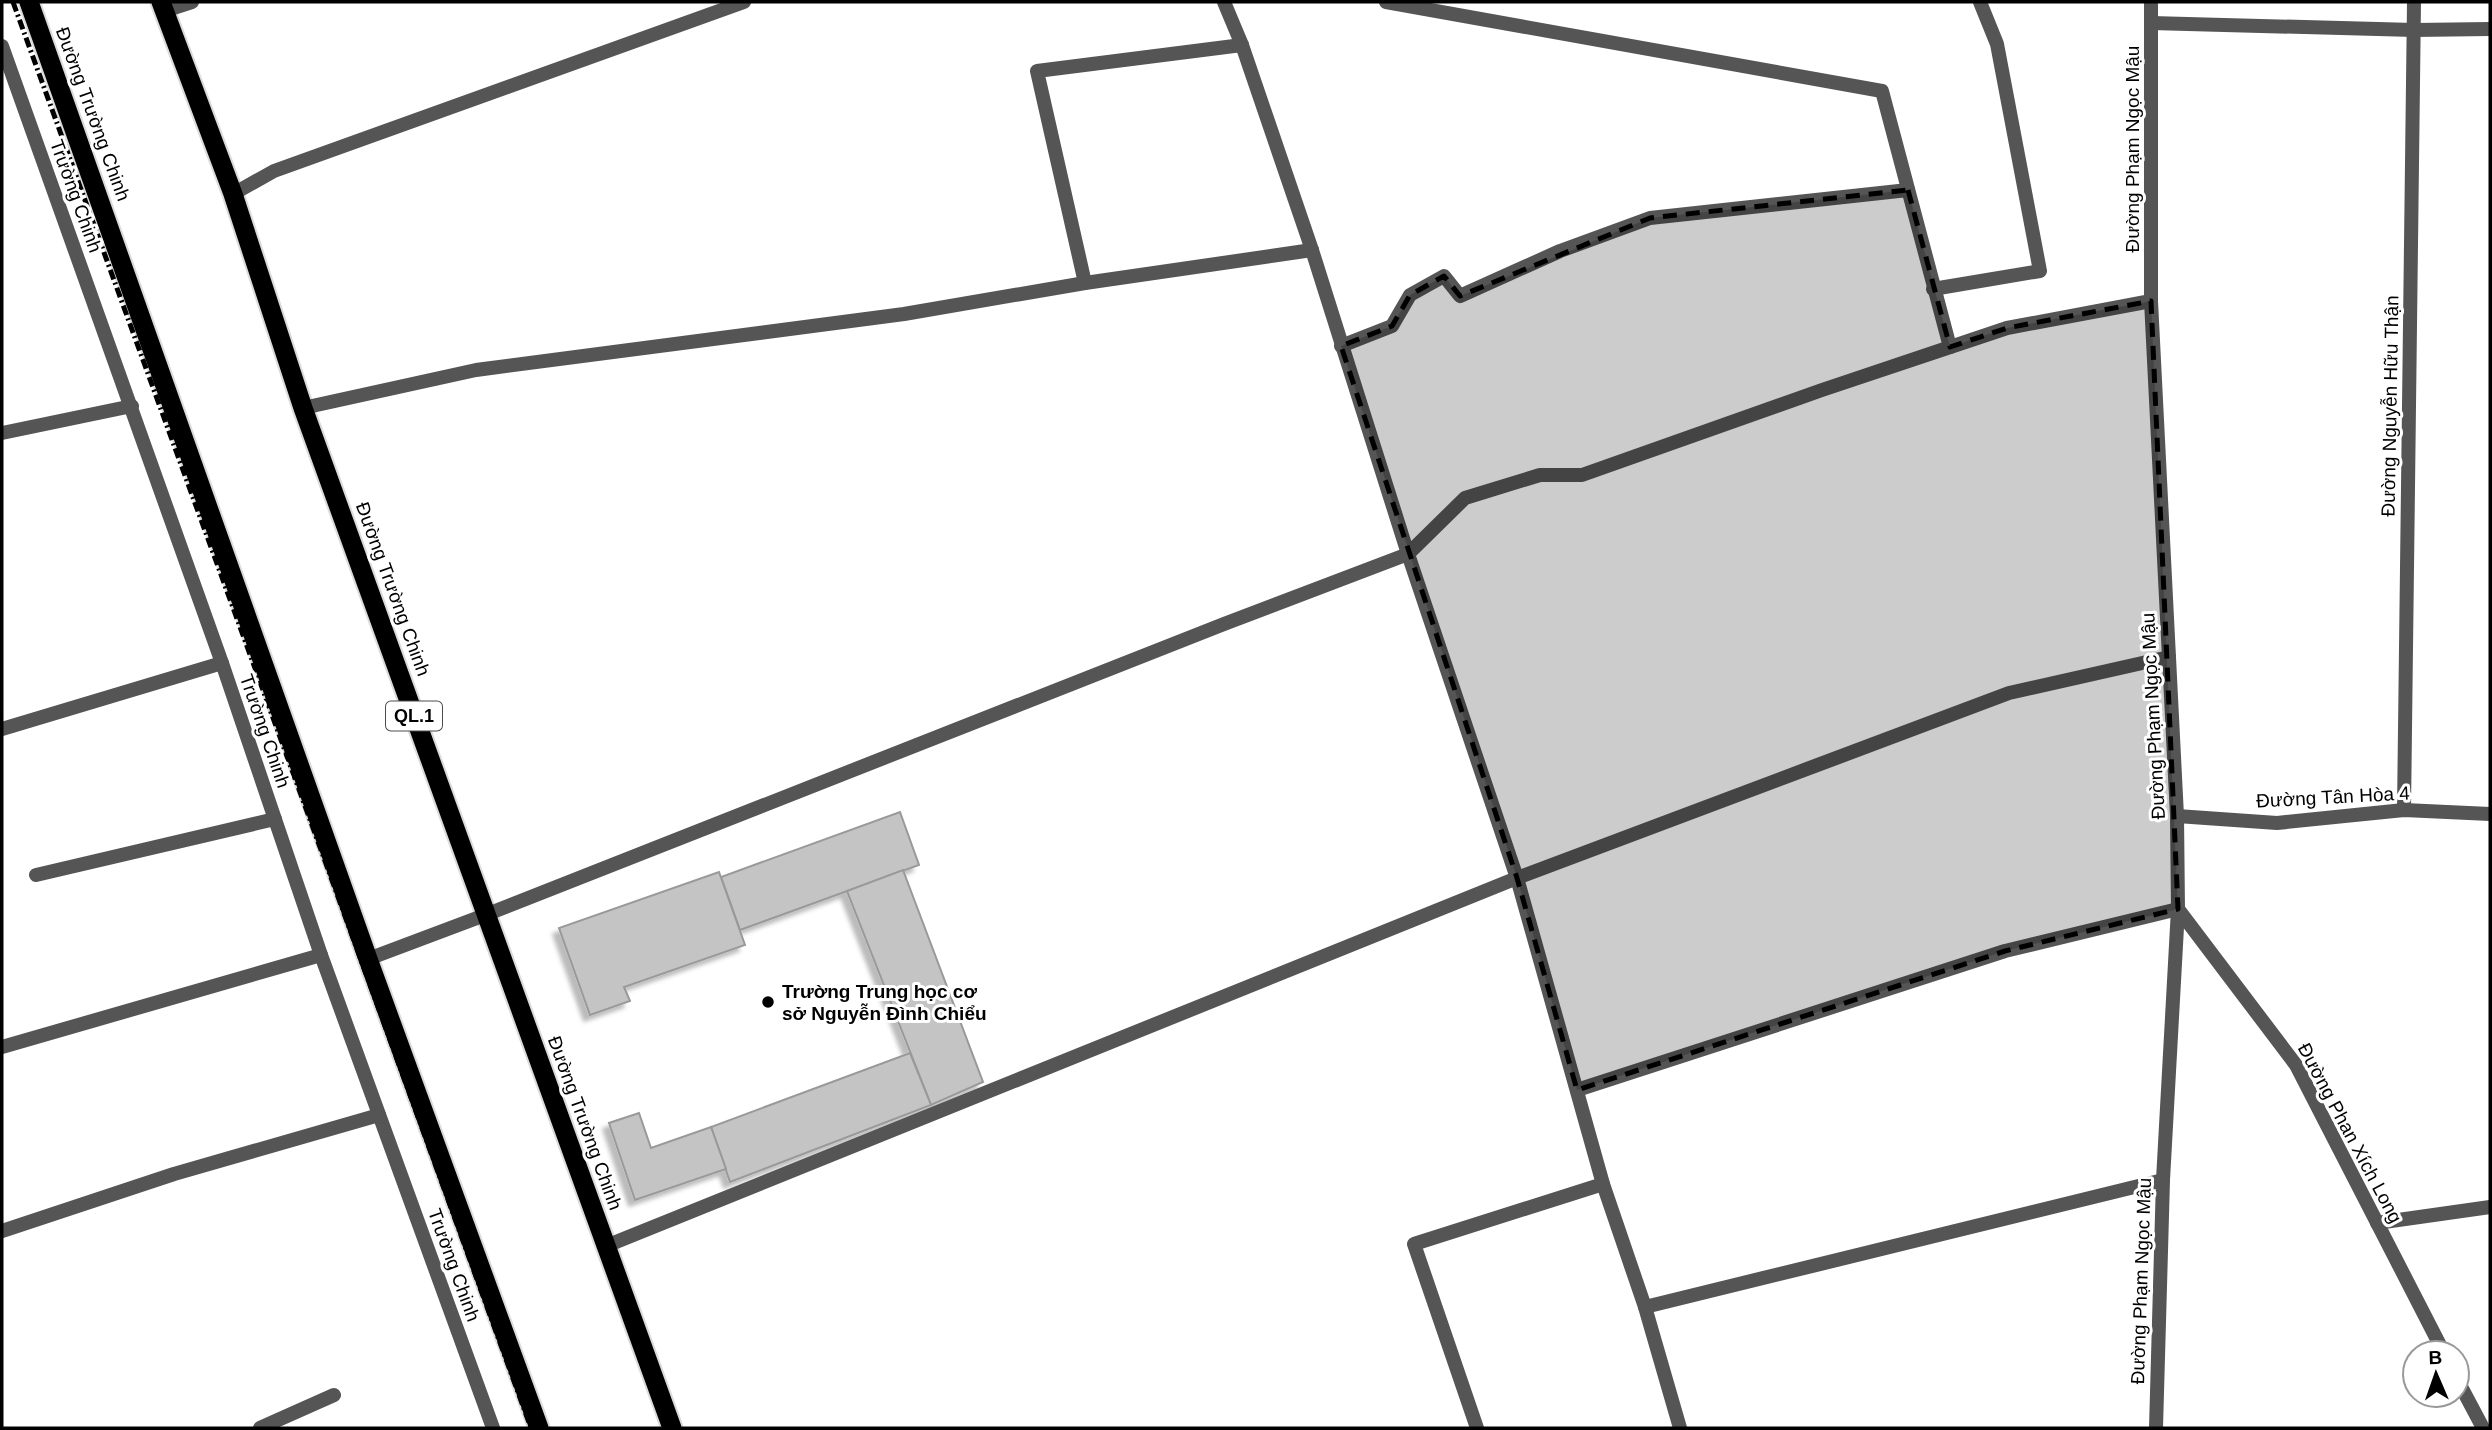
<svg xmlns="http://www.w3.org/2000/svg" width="2492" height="1430" font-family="Helvetica,sans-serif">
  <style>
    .building { fill: #c4c4c4; stroke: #999; stroke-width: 2; filter: url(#shadow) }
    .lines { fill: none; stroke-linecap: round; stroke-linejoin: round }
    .trunk-casing { stroke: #dbdbdb; stroke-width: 23 }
    .service { stroke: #555; stroke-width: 14 }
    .minor { stroke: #555; stroke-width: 14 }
    .tertiary { stroke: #555; stroke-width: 14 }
    .trunk { stroke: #000; stroke-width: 19 }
    .rail { stroke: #000; stroke-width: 5; stroke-dasharray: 10 3.5 2 3.5; stroke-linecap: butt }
    .marked { fill: #000; fill-opacity: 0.2; stroke: #000; stroke-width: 5; stroke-dasharray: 14 9; stroke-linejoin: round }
    .poi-dot { fill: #000; stroke: #fff; stroke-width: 2.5 }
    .labels { text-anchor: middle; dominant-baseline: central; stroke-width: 6; stroke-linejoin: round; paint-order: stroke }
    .shield { fill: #fff; stroke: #4c4c4c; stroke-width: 2 }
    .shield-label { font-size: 18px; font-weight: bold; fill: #000 }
    .street-label { font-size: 19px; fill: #000; stroke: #fff }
    .poi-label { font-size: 19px; font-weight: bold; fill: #000; stroke: #fff; text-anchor: start }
  </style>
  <defs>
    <filter id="shadow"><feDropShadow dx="-6" dy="6" stdDeviation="2" flood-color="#0004"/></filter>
  </defs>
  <rect width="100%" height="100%" fill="#fff"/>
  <g class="building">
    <polygon points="900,812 919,865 740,930 721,877"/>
    <polygon points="903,870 983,1082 931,1105 847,891"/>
    <polygon points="719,872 745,945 624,987 630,1001 590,1015 559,928"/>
    <polygon points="910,1053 931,1105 730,1182 711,1127"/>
    <polygon points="639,1113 651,1148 711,1127 726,1169 635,1200 609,1123"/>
  </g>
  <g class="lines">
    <defs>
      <g id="trunk">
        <polyline points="29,2 368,959 539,1428"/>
        <polyline points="161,2 233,194 303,408 672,1428"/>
      </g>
    </defs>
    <use href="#trunk" class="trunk-casing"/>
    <polyline class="service" points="36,875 275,819"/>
    <g class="minor">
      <polyline points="1224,2 1242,45 1312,250 1408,554 1517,878 1603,1184 1645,1307 1680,1428"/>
      <polyline points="1386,2 1882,91 1950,347"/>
      <polyline points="2151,23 2414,30 2490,29"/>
      <polyline points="233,194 274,171 744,2"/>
      <polyline points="1085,283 1037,71 1242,45"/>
      <polyline points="1933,289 2040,271 1997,44 1980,2"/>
      <polyline points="1341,346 1392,326 1410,295 1444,276 1460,296 1560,251 1650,218 1908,190"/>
      <polyline points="303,408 476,370 904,314 1085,283 1312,250"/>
      <polyline points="2,433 132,406"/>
      <polyline points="2,729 222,663"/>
      <polyline points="2404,810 2414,2"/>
      <polyline points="2177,816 2277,823 2404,810 2490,814"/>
      <polyline points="368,959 485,915 1224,624 1408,554 1465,498 1540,475 1582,475 1822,390 2007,328 2151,301"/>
      <polyline points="2,1047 321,955"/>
      <polyline points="1577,1090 2005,951 2178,909 2163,1180 2156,1428"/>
      <polyline points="2377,1223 2490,1207"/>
      <polyline points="2,1231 174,1174 379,1115"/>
      <polyline points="606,1246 1517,878 2009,693 2169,657"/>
      <polyline points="1645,1307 2163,1180"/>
      <polyline points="260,1428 334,1395"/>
      <polyline points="1477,1428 1414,1244 1603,1184"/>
    </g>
    <g class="tertiary">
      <polyline points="2151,2 2151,301 2177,816 2178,909 2296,1065 2444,1353"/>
      <polyline points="164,11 192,2"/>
      <polyline points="2,46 222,663 321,955 493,1428"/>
      <polyline points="2457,1379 2483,1428"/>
    </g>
    <use href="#trunk" class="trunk"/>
    <polyline class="rail" points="13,2 531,1428"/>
  </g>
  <path class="marked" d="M 1908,190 L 1950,347 L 2007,328 L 2151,301 L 2178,909 L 2005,951 L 1577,1090 L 1517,878 L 1341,346 L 1392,326 L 1410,295 L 1444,276 L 1460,296 L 1650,218 Z"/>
  <circle class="poi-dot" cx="768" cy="1002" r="7"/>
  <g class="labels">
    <rect class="shield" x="386" y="701.5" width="56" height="29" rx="5"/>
    <g class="shield-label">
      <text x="414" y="716">QL.1</text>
    </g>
    <g class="street-label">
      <text transform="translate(93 114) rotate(70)">Đường Trường Chinh</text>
      <text transform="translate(2132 149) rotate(-90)">Đường Phạm Ngọc Mậu</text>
      <text transform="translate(76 196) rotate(70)">Trường Chinh</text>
      <text transform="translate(2390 406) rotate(-89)">Đường Nguyễn Hữu Thận</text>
      <text transform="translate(393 589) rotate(70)">Đường Trường Chinh</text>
      <text transform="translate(2153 716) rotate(-93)">Đường Phạm Ngọc Mậu</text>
      <text transform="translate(265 731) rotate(71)">Trường Chinh</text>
      <text transform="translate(2333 797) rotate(-3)">Đường Tân Hòa 4</text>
      <text transform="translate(585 1123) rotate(70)">Đường Trường Chinh</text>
      <text transform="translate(2350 1133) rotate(62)">Đường Phan Xích Long</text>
      <text transform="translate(454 1265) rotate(70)">Trường Chinh</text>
      <text transform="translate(2141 1281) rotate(-88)">Đường Phạm Ngọc Mậu</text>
    </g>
    <g class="poi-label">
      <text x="782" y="991">Trường Trung học cơ<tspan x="782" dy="22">sở Nguyễn Đình Chiểu</tspan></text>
    </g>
  </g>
  <rect width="2492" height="1430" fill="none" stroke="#000000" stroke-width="7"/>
  <g transform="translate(2436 1374) rotate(358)"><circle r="33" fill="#ffffff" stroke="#999999" stroke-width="2"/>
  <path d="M0-5L12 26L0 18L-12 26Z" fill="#000000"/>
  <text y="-10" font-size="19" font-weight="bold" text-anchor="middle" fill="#000000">B</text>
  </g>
</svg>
